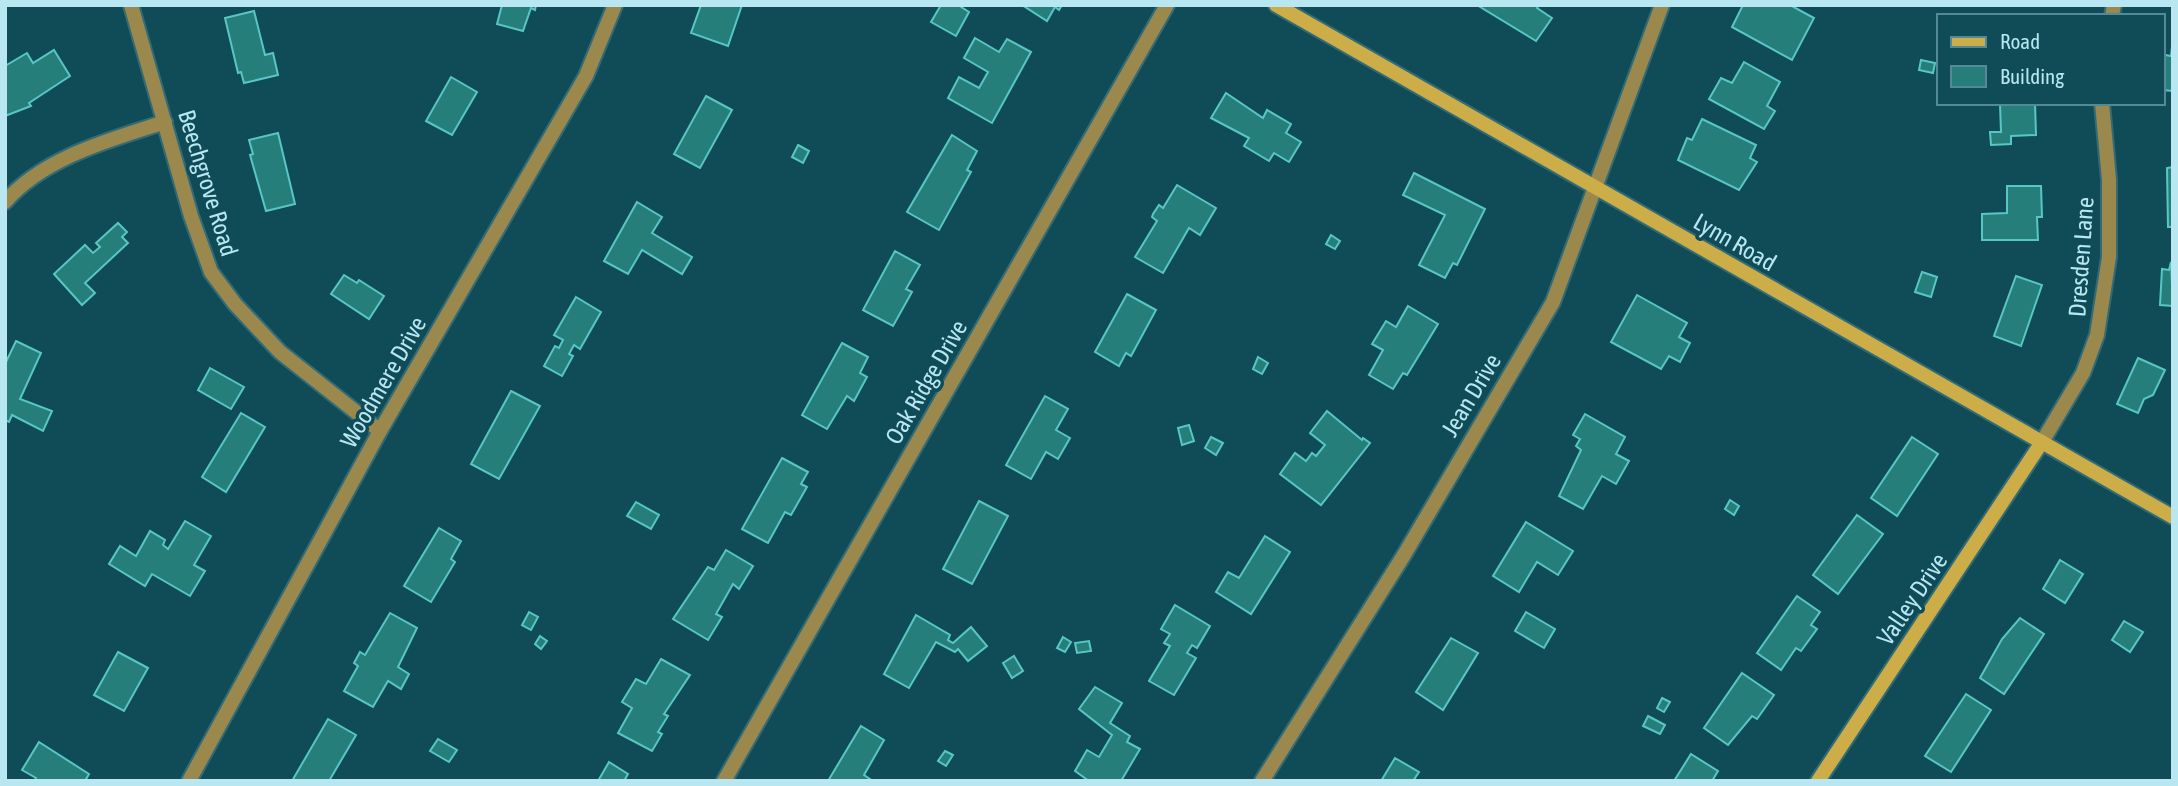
<svg xmlns="http://www.w3.org/2000/svg" width="2178" height="786" font-family="'Asap Condensed',sans-serif">
  <style>
    .building { fill: #267e7b; stroke: #58c7c3; stroke-width: 2 }
    .lines { fill: none; stroke-linecap: round; stroke-linejoin: round }
    .street-casing { stroke: #326b76; stroke-width: 18 }
    .secondary-casing { stroke: #326b76; stroke-width: 18 }
    .street { stroke: #9b884d; stroke-width: 14 }
    .secondary { stroke: #ccad48; stroke-width: 14 }
    .labels { text-anchor: middle; dominant-baseline: central; stroke-width: 7; stroke-linejoin: round; paint-order: stroke }
    .street-label { font-size: 24px; fill: #b8e7f1; stroke: #104c57 }
  </style>
  <rect width="100%" height="100%" fill="#104c57"/>
  <g class="building">
    <polygon points="502,5 536,5 535,10 531,8 523,31 497,24"/>
    <polygon points="701,5 742,5 728,46 691,33"/>
    <polygon points="941,5 958,5 969,12 956,36 931,22"/>
    <polygon points="1022,5 1062,5 1059,10 1055,7 1047,21"/>
    <polygon points="1477,5 1539,5 1537,8 1552,18 1536,41"/>
    <polygon points="1743,5 1790,5 1814,18 1792,60 1732,27"/>
    <polygon points="254,11 265,55 273,53 278,75 244,83 241,72 238,73 225,18"/>
    <polygon points="975,38 999,52 1007,39 1031,52 992,123 948,98 959,77 979,88 988,72 964,58"/>
    <polygon points="2172,46 2173,91 2162,90 2165,55 2171,56"/>
    <polygon points="54,50 70,76 29,103 31,106 5,116 5,66 27,53 33,63"/>
    <polygon points="1921,60 1935,63 1933,73 1919,70"/>
    <polygon points="1744,62 1780,82 1767,106 1775,111 1764,129 1709,99 1721,78 1732,83"/>
    <polygon points="451,77 477,92 452,135 426,121"/>
    <polygon points="1226,93 1263,118 1267,110 1291,124 1286,133 1301,142 1289,162 1274,153 1269,161 1244,146 1249,138 1211,118"/>
    <polygon points="706,96 732,110 700,168 674,154"/>
    <polygon points="2035,103 2036,135 2011,136 2011,144 1991,145 1990,132 2001,132 2000,104"/>
    <polygon points="1702,119 1756,145 1750,158 1757,162 1739,190 1678,160 1687,138 1692,140"/>
    <polygon points="278,133 295,204 266,211 250,155 253,154 249,140"/>
    <polygon points="952,135 977,151 967,170 971,172 939,230 907,212"/>
    <polygon points="798,145 809,151 803,163 792,157"/>
    <polygon points="2173,167 2173,227 2168,227 2167,168"/>
    <polygon points="1414,173 1485,209 1457,265 1453,263 1445,278 1419,265 1445,215 1403,195"/>
    <polygon points="1177,185 1216,208 1200,235 1189,228 1163,273 1135,257 1157,221 1152,217 1153,214 1159,205 1163,208"/>
    <polygon points="2007,186 2041,186 2042,217 2037,217 2038,240 1982,240 1982,214 2007,213"/>
    <polygon points="637,202 662,217 652,233 692,257 682,274 642,250 628,274 604,261"/>
    <polygon points="118,223 127,232 122,237 128,243 85,283 95,293 82,305 54,274 85,245 93,253 100,247 96,243"/>
    <polygon points="1331,235 1340,241 1335,249 1326,244"/>
    <polygon points="895,251 920,265 906,289 912,292 893,326 863,310"/>
    <polygon points="2171,262 2173,306 2160,305 2162,269 2169,270"/>
    <polygon points="1922,272 1937,277 1931,297 1915,292"/>
    <polygon points="344,275 357,283 359,280 384,296 369,319 331,294"/>
    <polygon points="2016,276 2042,285 2021,346 1994,336"/>
    <polygon points="1127,294 1156,310 1131,356 1126,353 1119,366 1095,352"/>
    <polygon points="1637,295 1687,323 1679,337 1690,343 1680,362 1669,356 1661,369 1611,342"/>
    <polygon points="576,297 601,312 580,349 574,345 569,354 573,356 562,376 544,366 555,346 559,348 563,340 554,335"/>
    <polygon points="1408,306 1438,324 1407,375 1403,373 1393,389 1369,375 1383,350 1372,344 1386,321 1396,327"/>
    <polygon points="16,341 41,353 20,399 52,411 43,431 12,415 9,422 5,420 5,364"/>
    <polygon points="842,343 868,357 860,373 867,377 854,401 847,396 827,429 802,415"/>
    <polygon points="1258,357 1268,363 1262,374 1253,369"/>
    <polygon points="2138,358 2165,370 2153,395 2144,399 2138,413 2117,404"/>
    <polygon points="210,368 244,387 231,409 198,390"/>
    <polygon points="511,391 540,406 499,479 471,464"/>
    <polygon points="1045,396 1068,409 1056,430 1070,438 1058,459 1046,452 1031,479 1006,465"/>
    <polygon points="1327,411 1362,440 1363,438 1370,443 1321,505 1280,474 1295,453 1306,461 1312,453 1316,456 1325,445 1310,433"/>
    <polygon points="241,413 265,427 226,492 202,477"/>
    <polygon points="1585,414 1625,437 1616,454 1629,461 1616,484 1602,476 1583,509 1559,496 1581,450 1576,446 1580,439 1573,435"/>
    <polygon points="1189,425 1194,441 1182,445 1178,428"/>
    <polygon points="1211,437 1223,443 1216,455 1205,448"/>
    <polygon points="1912,437 1938,454 1897,516 1871,498"/>
    <polygon points="782,458 808,472 801,484 807,487 791,515 785,512 768,543 742,529"/>
    <polygon points="1730,500 1739,506 1734,515 1725,509"/>
    <polygon points="979,501 1008,516 972,584 943,569"/>
    <polygon points="636,502 659,515 651,529 627,516"/>
    <polygon points="1857,515 1883,534 1838,594 1813,575"/>
    <polygon points="185,521 211,536 194,565 205,571 190,596 152,574 145,586 109,564 120,546 136,556 150,531 165,540 163,545 168,549"/>
    <polygon points="1526,522 1573,551 1558,575 1537,562 1519,592 1493,576"/>
    <polygon points="439,528 461,541 451,559 455,562 431,602 404,586"/>
    <polygon points="1265,536 1290,552 1251,614 1216,592 1228,572 1239,578"/>
    <polygon points="726,550 753,566 739,589 733,584 716,614 722,617 708,640 673,619 708,567 714,570"/>
    <polygon points="2060,560 2083,574 2065,603 2043,589"/>
    <polygon points="1797,596 1820,612 1811,625 1817,629 1801,651 1796,648 1781,670 1757,653"/>
    <polygon points="1175,605 1210,626 1197,648 1192,645 1187,653 1196,658 1174,695 1149,681 1170,646 1164,643 1170,634 1161,629"/>
    <polygon points="529,612 538,617 531,630 522,625"/>
    <polygon points="1526,612 1555,629 1544,648 1515,631"/>
    <polygon points="390,613 417,628 398,667 409,674 401,689 388,681 373,707 344,691 358,666 354,663 360,652 365,655"/>
    <polygon points="916,615 950,635 948,640 953,643 971,627 987,646 968,661 958,649 955,652 936,642 909,688 884,674"/>
    <polygon points="2020,618 2044,634 2004,694 1980,678 2002,639"/>
    <polygon points="2124,621 2143,632 2130,652 2112,640"/>
    <polygon points="540,636 547,641 541,649 535,644"/>
    <polygon points="1063,637 1071,642 1065,652 1057,648"/>
    <polygon points="1451,638 1478,653 1443,710 1416,692"/>
    <polygon points="1089,641 1091,651 1077,653 1075,643"/>
    <polygon points="118,652 148,668 124,711 94,695"/>
    <polygon points="1014,656 1023,671 1012,678 1003,663"/>
    <polygon points="661,659 690,675 664,714 668,716 658,732 662,734 652,751 618,733 632,708 622,702 636,679 646,684"/>
    <polygon points="1742,673 1774,695 1757,719 1752,716 1728,745 1704,728"/>
    <polygon points="1095,687 1122,703 1110,723 1130,736 1127,742 1140,749 1121,781 1089,781 1075,771 1087,750 1099,757 1112,735 1079,709"/>
    <polygon points="1966,694 1991,710 1951,772 1925,756"/>
    <polygon points="1662,698 1670,702 1664,712 1657,708"/>
    <polygon points="1648,716 1665,725 1660,734 1643,726"/>
    <polygon points="328,719 356,735 329,781 292,781"/>
    <polygon points="861,726 884,740 864,775 873,781 828,781"/>
    <polygon points="438,739 457,750 449,762 430,751"/>
    <polygon points="39,742 89,774 85,781 34,781 36,778 22,770"/>
    <polygon points="945,751 953,755 946,766 938,761"/>
    <polygon points="1691,754 1718,771 1712,781 1674,781"/>
    <polygon points="1395,758 1419,772 1413,781 1381,781"/>
    <polygon points="609,762 628,774 624,781 598,781"/>
  </g>
  <g class="lines">
    <defs>
      <g id="street">
        <polyline points="131,5 191,216 211,272 235,304 280,352 380,431"/>
        <polyline points="2112,16 2114,5"/>
        <path d="M 5,202 C 44,157 110,140 165,122"/>
        <polyline points="2042,442 2083,373 2097,335 2109,257 2109,180 2102,103"/>
        <polyline points="189,781 380,431 586,76 615,5"/>
        <polyline points="724,781 1167,5"/>
        <polyline points="1262,781 1404,555 1553,302 1662,5"/>
      </g>
      <g id="secondary">
        <polyline points="1276,5 2173,517"/>
        <polyline points="1818,781 2042,442"/>
      </g>
    </defs>
    <use href="#street" class="street-casing"/>
    <use href="#secondary" class="secondary-casing"/>
    <use href="#street" class="street"/>
    <use href="#secondary" class="secondary"/>
  </g>
  <g class="labels">
    <g class="street-label">
      <text transform="translate(208 183) rotate(73)">Beechgrove Road</text>
      <text transform="translate(1735 242) rotate(30)">Lynn Road</text>
      <text transform="translate(2081 257) rotate(-86)">Dresden Lane</text>
      <text transform="translate(383 382) rotate(-60)">Woodmere Drive</text>
      <text transform="translate(926 382) rotate(-60)">Oak Ridge Drive</text>
      <text transform="translate(1471 395) rotate(-59)">Jean Drive</text>
      <text transform="translate(1912 599) rotate(-56)">Valley Drive</text>
    </g>
  </g>
  <rect width="2178" height="786" fill="none" stroke="#b8e7f1" stroke-width="14"/>
  <rect x="1937" y="14" width="228" height="91" fill="#104c57" stroke="#538a95" stroke-width="2"/>
  <rect x="1951" y="37" width="35" height="10" fill="#ccad48" stroke="#538a95" stroke-width="2"/>
  <text x="2000" y="49" font-size="21" fill="#b8e7f1">Road</text>
  <rect x="1951" y="66" width="35" height="21" fill="#267e7b" stroke="#538a95" stroke-width="2"/>
  <text x="2000" y="84" font-size="21" fill="#b8e7f1">Building</text>
</svg>
